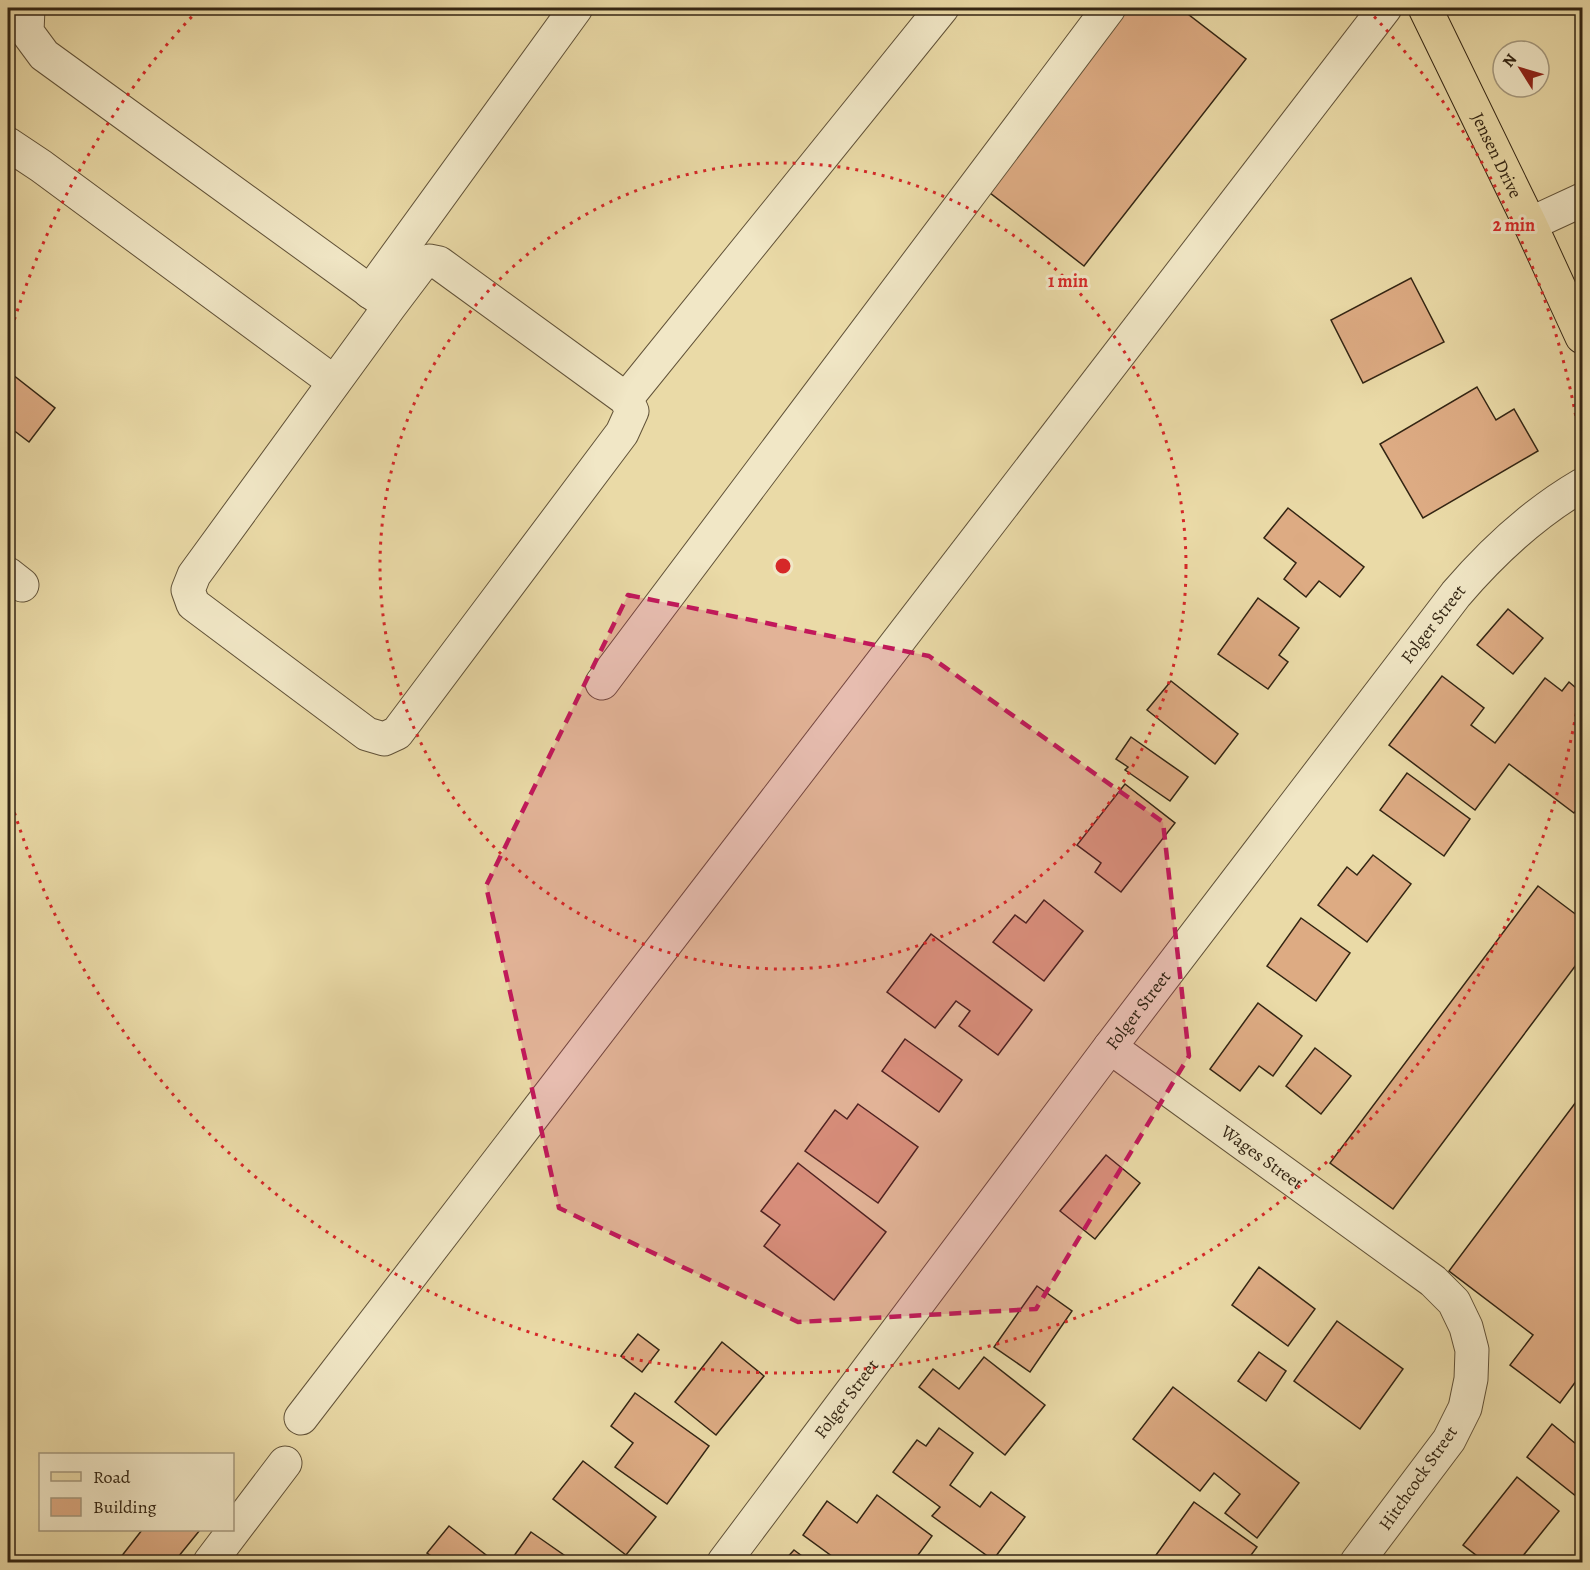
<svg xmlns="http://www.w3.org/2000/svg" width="1590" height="1570" font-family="Alegreya,serif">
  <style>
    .building { fill: #ddab83; stroke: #332513; stroke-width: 1.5 }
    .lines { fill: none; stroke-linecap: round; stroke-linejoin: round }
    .minor-casing { stroke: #615238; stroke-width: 35 }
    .major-casing { stroke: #332513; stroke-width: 35 }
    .minor { stroke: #f1e7c6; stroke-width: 33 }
    .major { stroke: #eadaa7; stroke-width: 33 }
    .marked { fill: #c2185b; fill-opacity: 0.2; stroke: #c2185b; stroke-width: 4.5; stroke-dasharray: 12 8; stroke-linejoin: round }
    .ring { fill: none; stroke: #d62828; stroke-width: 3; stroke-dasharray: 3 6 }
    .labels { text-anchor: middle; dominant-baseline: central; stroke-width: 6; stroke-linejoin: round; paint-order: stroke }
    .street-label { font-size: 18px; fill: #332513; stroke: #f1e7c6 }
    .centre { fill: #d62828; stroke: #f1e7c6; stroke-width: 3 }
    .ring-label { font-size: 18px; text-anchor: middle; font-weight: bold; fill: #d62828; stroke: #f1e7c6; stroke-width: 6; stroke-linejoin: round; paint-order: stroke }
  </style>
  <rect width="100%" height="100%" fill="#eadaa7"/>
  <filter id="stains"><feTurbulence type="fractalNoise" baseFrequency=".00333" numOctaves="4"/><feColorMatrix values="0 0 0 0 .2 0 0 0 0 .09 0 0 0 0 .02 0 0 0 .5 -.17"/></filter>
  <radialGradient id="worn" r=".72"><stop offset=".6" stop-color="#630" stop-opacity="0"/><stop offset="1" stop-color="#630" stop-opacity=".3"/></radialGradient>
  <g class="building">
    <polygon points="1127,8 1180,8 1246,59 1084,266 985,189"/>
    <polygon points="1411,278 1444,342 1363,383 1331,320"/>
    <polygon points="8,371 55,408 29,442 8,426"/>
    <polygon points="1477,387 1496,420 1514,409 1538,451 1423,518 1380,444"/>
    <polygon points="1288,508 1364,567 1340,597 1319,581 1306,597 1284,579 1296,563 1264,538"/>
    <polygon points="1258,598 1299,628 1279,655 1288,662 1268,689 1218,654"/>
    <polygon points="1508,609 1543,638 1513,674 1477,645"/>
    <polygon points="1442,676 1484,708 1471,725 1495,743 1545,678 1562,691 1569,682 1582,693 1582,802 1574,813 1509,764 1475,810 1389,745"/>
    <polygon points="1171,681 1238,734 1215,764 1147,710"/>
    <polygon points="1131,737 1188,777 1170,801 1125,770 1128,767 1116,759"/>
    <polygon points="1407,773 1470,819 1444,856 1380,810"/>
    <polygon points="1125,784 1175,823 1121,892 1095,872 1101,863 1077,845"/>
    <polygon points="1373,855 1411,884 1367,942 1318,905 1347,867 1357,875"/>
    <polygon points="1538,886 1582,919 1582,957 1393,1209 1330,1163"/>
    <polygon points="1044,900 1083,931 1044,981 993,942 1015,915 1026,923"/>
    <polygon points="1301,918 1350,953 1316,1001 1267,966"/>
    <polygon points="931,934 1032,1010 998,1055 959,1026 970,1011 956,1001 935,1028 887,992"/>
    <polygon points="1258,1003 1302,1036 1273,1076 1259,1066 1240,1091 1210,1069"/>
    <polygon points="905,1039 962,1080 939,1112 882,1071"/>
    <polygon points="1315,1048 1351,1076 1321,1114 1286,1086"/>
    <polygon points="1582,1094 1582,1373 1560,1403 1510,1365 1533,1335 1449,1271"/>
    <polygon points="858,1104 918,1147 878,1203 805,1151 835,1110 847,1119"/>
    <polygon points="1106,1155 1140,1183 1095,1239 1060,1211"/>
    <polygon points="798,1163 886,1232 834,1300 764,1246 780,1225 761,1211"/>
    <polygon points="1259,1267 1315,1309 1288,1346 1232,1305"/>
    <polygon points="1037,1286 1072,1311 1030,1372 994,1347"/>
    <polygon points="1337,1321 1403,1369 1360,1429 1294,1381"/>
    <polygon points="638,1334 659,1350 642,1372 621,1356"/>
    <polygon points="722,1342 764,1376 716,1435 675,1402"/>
    <polygon points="1259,1352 1286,1371 1266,1401 1238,1381"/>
    <polygon points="984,1357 1045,1405 1005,1455 919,1387 933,1369 959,1389"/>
    <polygon points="1173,1387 1299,1483 1257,1538 1225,1513 1240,1494 1214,1473 1200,1491 1133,1439"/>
    <polygon points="635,1393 709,1446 667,1504 615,1467 633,1443 611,1426"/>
    <polygon points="1552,1424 1582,1449 1582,1501 1527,1457"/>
    <polygon points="939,1428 973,1453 950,1485 980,1507 991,1492 1025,1517 993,1560 932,1516 940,1507 893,1472 917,1440 926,1446"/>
    <polygon points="583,1461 656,1517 626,1555 553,1499"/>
    <polygon points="1517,1477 1559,1511 1518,1562 1485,1562 1463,1545"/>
    <polygon points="877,1495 932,1536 913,1562 840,1562 803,1535 827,1501 857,1523"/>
    <polygon points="1194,1502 1257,1547 1246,1562 1151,1562"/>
    <polygon points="449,1526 495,1562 440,1562 427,1553"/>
    <polygon points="142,1530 200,1530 174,1562 117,1562"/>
    <polygon points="531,1532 574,1562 513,1562 511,1560"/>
    <polygon points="794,1550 810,1562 783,1562"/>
  </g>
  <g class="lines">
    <defs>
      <g id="minor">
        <polyline points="28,8 27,32 44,55 390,306 421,265 429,261 439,263 626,399 632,411 622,433 397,733 384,739 367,734 193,604 188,590 194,575 390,306"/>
        <polyline points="8,144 41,166 334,382"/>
        <polyline points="1530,224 1582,200"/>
        <polyline points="370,292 576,8"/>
        <polyline points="626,399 942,8"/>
        <polyline points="8,574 22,585"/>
        <polyline points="602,683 1109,8"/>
        <path id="s1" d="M 1110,1047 L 1433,1281 L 1454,1302 L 1466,1327 L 1472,1350 L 1471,1379 L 1465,1408 L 1449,1440 L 1357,1562"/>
        <polyline points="301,1418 1385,8"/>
        <polyline points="210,1562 285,1463"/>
        <path id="s2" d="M 724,1562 L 1110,1047 L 1456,594 C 1492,552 1534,513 1582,485"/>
      </g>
      <g id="major">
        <path id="s3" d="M 1425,8 L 1530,224 L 1582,337"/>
      </g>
    </defs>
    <use href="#minor" class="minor-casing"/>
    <use href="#major" class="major-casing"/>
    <use href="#minor" class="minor"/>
    <use href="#major" class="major"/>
  </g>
  <path class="marked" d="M 628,595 L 929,656 L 1163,822 L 1189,1056 L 1036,1309 L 798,1322 L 559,1208 L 486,886 Z"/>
  <g class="ring">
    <circle cx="783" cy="566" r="403"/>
    <path d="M1582 678A807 807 0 0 1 9 795M9 337A807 807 0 0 1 198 10M1368 10A807 807 0 0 1 1582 454"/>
  </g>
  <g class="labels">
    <g class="street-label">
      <text stroke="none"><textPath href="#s3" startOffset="164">Jensen Drive</textPath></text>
      <text stroke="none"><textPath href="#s2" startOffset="1176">Folger Street</textPath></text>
      <text stroke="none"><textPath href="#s2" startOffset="690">Folger Street</textPath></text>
      <text stroke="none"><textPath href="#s1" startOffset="188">Wages Street</textPath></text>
      <text stroke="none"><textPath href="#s2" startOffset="204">Folger Street</textPath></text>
      <text transform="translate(1418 1478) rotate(-55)">Hitchcock Street</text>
    </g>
  </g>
  <circle cx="783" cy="566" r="9" class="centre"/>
  <g class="ring-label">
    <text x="1514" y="231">2 min</text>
    <text x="1068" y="287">1 min</text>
  </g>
  <rect width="1590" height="1570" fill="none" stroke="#eadaa7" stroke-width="30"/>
  <rect x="9" y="9" width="1572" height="1552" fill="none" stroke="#332513" stroke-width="3"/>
  <rect x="15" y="15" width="1560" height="1540" fill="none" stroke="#332513" stroke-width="1.5"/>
  <rect x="39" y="1453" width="195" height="78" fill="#f1e7c6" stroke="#a5997e" stroke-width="1.5"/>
  <rect x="51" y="1472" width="30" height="9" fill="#eadaa7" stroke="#a5997e" stroke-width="1.5"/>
  <text x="93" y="1483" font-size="18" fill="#332513">Road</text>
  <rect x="51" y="1498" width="30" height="18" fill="#ddab83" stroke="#a5997e" stroke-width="1.5"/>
  <text x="93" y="1513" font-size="18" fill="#332513">Building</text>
  <g transform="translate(1521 69) rotate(307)"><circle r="28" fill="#f1e7c6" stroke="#a5997e" stroke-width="1.5"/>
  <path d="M0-4.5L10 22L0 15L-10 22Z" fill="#8f2418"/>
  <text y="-9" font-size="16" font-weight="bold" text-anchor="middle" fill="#332513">N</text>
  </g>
  <rect width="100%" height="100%" filter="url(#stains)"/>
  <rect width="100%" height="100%" fill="url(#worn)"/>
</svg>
